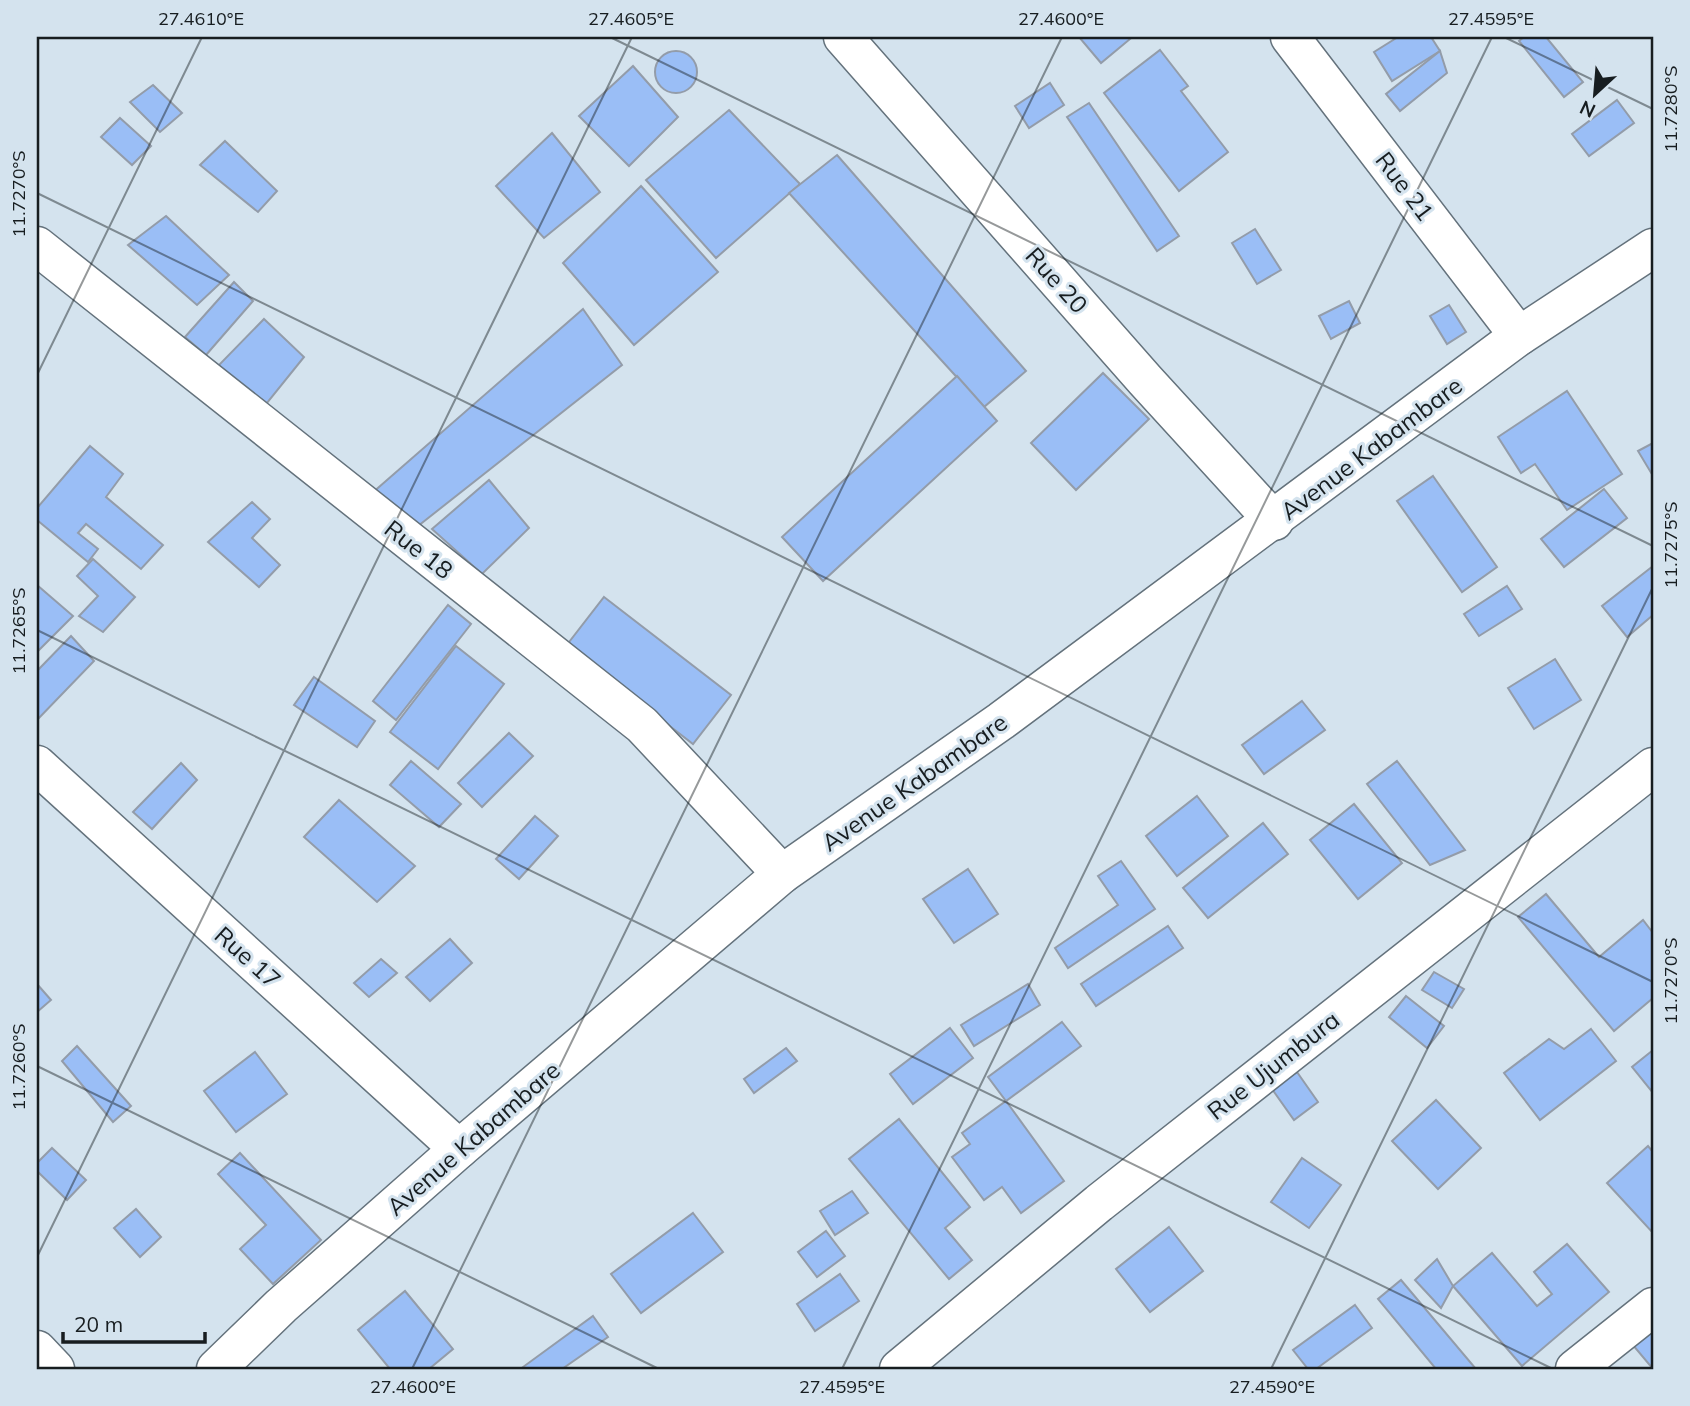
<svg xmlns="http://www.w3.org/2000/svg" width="1690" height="1406" font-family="Mulish,sans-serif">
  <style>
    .building { fill: #9abef6; stroke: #939ca9; stroke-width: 2 }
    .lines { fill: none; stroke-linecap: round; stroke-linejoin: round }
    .minor-casing { stroke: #64727c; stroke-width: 41 }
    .minor { stroke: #fff; stroke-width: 38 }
    .ticks { fill: none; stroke: #171d20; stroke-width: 2; stroke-opacity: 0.45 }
    .labels { text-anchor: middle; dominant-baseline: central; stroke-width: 6; stroke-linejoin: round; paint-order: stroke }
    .street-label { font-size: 24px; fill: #171d20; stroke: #d4e3ee }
    .neatline { fill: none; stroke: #171d20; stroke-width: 2.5 }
    .ticks-label { font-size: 18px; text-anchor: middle; fill: #171d20 }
  </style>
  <rect width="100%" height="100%" fill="#d4e3ee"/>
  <g class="building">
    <polygon points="1079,37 1128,37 1130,39 1101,63"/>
    <polygon points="1398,37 1431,37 1440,51 1392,81 1374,52"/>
    <polygon points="1524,37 1546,37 1583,82 1564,97 1519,41"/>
    <polygon points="1160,50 1188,86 1181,91 1228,152 1179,191 1104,93"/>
    <polygon points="1440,51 1447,73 1400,111 1386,94"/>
    <circle cx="676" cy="72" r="21"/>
    <polygon points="633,66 678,117 629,166 579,116"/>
    <polygon points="1050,83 1064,105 1029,128 1015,106"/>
    <polygon points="153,85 182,113 160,132 130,102"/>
    <polygon points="1617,100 1634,123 1589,156 1572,134"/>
    <polygon points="1089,103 1179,236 1157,251 1067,117"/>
    <polygon points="729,110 800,184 716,258 646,180"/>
    <polygon points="120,118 151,146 132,165 101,137"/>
    <polygon points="552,133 600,192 544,238 496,186"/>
    <polygon points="225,141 277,191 258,212 200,165"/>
    <polygon points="837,155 1026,371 984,407 789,193"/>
    <polygon points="641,186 718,272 634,345 563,263"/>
    <polygon points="166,216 229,275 197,305 128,245"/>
    <polygon points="1255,229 1281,270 1257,284 1232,243"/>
    <polygon points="234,282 253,301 206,355 185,337"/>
    <polygon points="1349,301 1360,323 1331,339 1319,316"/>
    <polygon points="1449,305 1466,332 1447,344 1430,316"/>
    <polygon points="583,309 622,365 413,530 371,494"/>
    <polygon points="264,319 304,357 267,403 217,367"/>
    <polygon points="1103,373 1149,419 1076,490 1031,443"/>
    <polygon points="957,376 997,421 823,581 782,537"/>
    <polygon points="1567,391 1622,474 1567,510 1535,464 1521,473 1498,437"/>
    <polygon points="1653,443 1653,476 1638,451"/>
    <polygon points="90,446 123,474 106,497 163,545 141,569 86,524 78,533 98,549 88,562 37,520 37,508"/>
    <polygon points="1433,476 1497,567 1462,592 1397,501"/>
    <polygon points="489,480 529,528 482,574 432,529"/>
    <polygon points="1604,489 1627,518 1564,567 1541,539"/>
    <polygon points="252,502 270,519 252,538 280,565 259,587 208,542"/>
    <polygon points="93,559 135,597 103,632 79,616 98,596 77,576"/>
    <polygon points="1653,566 1653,615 1627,637 1602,606"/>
    <polygon points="37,585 73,616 37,652"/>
    <polygon points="1507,586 1522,609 1479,636 1464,614"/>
    <polygon points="604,597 731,695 693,744 566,646"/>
    <polygon points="448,605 471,624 396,720 373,701"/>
    <polygon points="71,636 94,661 37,720 37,671"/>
    <polygon points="456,646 504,684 438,769 390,732"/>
    <polygon points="1555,659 1581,700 1534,729 1508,688"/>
    <polygon points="314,677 375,721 357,747 294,705"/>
    <polygon points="1302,701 1325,730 1264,774 1242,745"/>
    <polygon points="509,733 533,756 482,807 458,783"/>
    <polygon points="411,761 461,804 439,827 390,785"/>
    <polygon points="1397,761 1465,850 1430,865 1367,784"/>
    <polygon points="181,763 197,780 152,829 133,812"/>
    <polygon points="1197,796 1228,836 1177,876 1146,836"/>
    <polygon points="339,800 415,866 377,902 304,837"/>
    <polygon points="1354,804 1402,863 1358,899 1310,840"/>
    <polygon points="535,816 558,836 519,879 496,859"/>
    <polygon points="1263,823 1288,854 1208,918 1183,888"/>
    <polygon points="1121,861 1155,909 1068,968 1055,948 1118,905 1098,876"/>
    <polygon points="968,869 998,914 954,943 923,899"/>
    <polygon points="1546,894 1599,957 1643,920 1653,933 1653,998 1614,1031 1518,917"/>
    <polygon points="1168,926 1183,948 1096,1006 1081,984"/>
    <polygon points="450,939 472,963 430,1001 406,977"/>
    <polygon points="381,959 397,973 369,997 354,983"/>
    <polygon points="1434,972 1464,989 1452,1008 1422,990"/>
    <polygon points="37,984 51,1000 37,1012"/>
    <polygon points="1028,984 1040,1005 974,1046 961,1025"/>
    <polygon points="1406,996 1444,1026 1427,1048 1389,1017"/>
    <polygon points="1062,1022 1081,1046 1006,1101 988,1077"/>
    <polygon points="950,1028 973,1058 913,1104 890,1074"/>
    <polygon points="1591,1029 1616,1061 1540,1120 1504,1073 1549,1039 1564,1049"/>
    <polygon points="77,1046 131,1106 113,1122 62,1061"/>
    <polygon points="786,1048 797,1061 754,1093 744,1079"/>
    <polygon points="1653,1050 1653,1093 1632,1067"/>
    <polygon points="255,1052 287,1094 236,1132 204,1091"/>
    <polygon points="1297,1072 1318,1102 1294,1120 1272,1089"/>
    <polygon points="1436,1100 1481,1148 1438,1189 1392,1141"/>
    <polygon points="1006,1101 1064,1181 1021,1213 1002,1187 984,1200 952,1157 970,1144 962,1133"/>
    <polygon points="899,1119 970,1207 945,1228 972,1260 949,1279 849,1159"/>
    <polygon points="1648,1146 1653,1152 1653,1233 1607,1183"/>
    <polygon points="52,1148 86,1180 67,1200 37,1171 37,1163"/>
    <polygon points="240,1153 321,1240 273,1284 240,1249 266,1225 218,1174"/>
    <polygon points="1302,1158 1341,1185 1309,1228 1271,1202"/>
    <polygon points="852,1191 868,1213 835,1235 820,1211"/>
    <polygon points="136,1209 161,1237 140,1257 114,1228"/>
    <polygon points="693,1213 723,1252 641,1313 611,1274"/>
    <polygon points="1169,1227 1203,1271 1150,1312 1116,1269"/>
    <polygon points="826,1231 845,1256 817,1277 798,1252"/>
    <polygon points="1567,1244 1609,1292 1522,1366 1453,1286 1492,1253 1537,1306 1552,1294 1534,1272"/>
    <polygon points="1437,1259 1453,1286 1441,1308 1415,1280"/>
    <polygon points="840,1274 859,1301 815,1331 797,1304"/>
    <polygon points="1401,1280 1476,1369 1436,1369 1378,1299"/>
    <polygon points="405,1291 453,1349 429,1369 390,1369 358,1330"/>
    <polygon points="1355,1305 1372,1328 1316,1369 1308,1369 1293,1350"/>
    <polygon points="593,1316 608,1337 562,1369 525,1369 523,1367"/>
    <polygon points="1653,1329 1653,1369 1627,1338"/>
  </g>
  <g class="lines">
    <defs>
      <g id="minor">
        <polyline points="843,37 1145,380 1274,521"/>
        <polyline points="1290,37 1519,336"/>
        <polyline points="37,246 642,725 782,874"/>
        <polyline points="37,765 459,1149"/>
        <polyline points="37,1350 55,1369"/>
        <polyline points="216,1369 281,1306 459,1149 782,874 1001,721 1519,336 1653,248"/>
        <polyline points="899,1369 1099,1203 1653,767"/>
        <polyline points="1575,1369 1653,1307"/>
      </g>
    </defs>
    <use href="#minor" class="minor-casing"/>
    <use href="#minor" class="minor"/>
  </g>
  <path class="ticks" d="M 610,37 L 1653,546M 1504,37 L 1653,109M 37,193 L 1653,982M 37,375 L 202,37M 37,630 L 1553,1369M 37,1066 L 659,1369M 37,1257 L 632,37M 412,1369 L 1062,37M 842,1369 L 1492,37M 1271,1369 L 1653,587"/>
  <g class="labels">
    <g class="street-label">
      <text transform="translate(1405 186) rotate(53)">Rue 21</text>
      <text transform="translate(1057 280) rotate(48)">Rue 20</text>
      <text transform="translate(1371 448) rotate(-37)">Avenue Kabambare</text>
      <text transform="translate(419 549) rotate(38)">Rue 18</text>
      <text transform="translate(914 782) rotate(-35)">Avenue Kabambare</text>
      <text transform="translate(248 957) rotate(42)">Rue 17</text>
      <text transform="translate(1273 1065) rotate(-38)">Rue Ujumbura</text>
      <text transform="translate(473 1138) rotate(-41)">Avenue Kabambare</text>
    </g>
  </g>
  <rect width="1690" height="1406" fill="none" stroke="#d4e3ee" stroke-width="77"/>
  <g transform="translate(1595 94) rotate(206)" stroke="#d4e3ee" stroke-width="5" paint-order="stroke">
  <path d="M0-5L12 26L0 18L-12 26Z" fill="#171d20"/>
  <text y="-10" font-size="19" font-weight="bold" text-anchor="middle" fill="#171d20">N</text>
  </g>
  <path d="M63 1332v10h142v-10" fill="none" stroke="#171d20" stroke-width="3.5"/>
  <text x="74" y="1332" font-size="21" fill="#171d20" stroke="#d4e3ee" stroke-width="5" paint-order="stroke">20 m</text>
  <rect x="38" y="38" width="1614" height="1330" class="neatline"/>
  <g class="ticks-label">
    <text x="201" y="25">27.4610°E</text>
    <text x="631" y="25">27.4605°E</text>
    <text x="1061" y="25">27.4600°E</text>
    <text x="1491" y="25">27.4595°E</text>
    <text transform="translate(1671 109) rotate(-90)" y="6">11.7280°S</text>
    <text transform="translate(19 194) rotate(-90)" y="6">11.7270°S</text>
    <text transform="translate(1671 545) rotate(-90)" y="6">11.7275°S</text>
    <text transform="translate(19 631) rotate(-90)" y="6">11.7265°S</text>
    <text transform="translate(1671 981) rotate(-90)" y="6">11.7270°S</text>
    <text transform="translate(19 1067) rotate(-90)" y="6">11.7260°S</text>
    <text x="413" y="1393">27.4600°E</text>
    <text x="842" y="1393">27.4595°E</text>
    <text x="1272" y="1393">27.4590°E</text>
  </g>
</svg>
